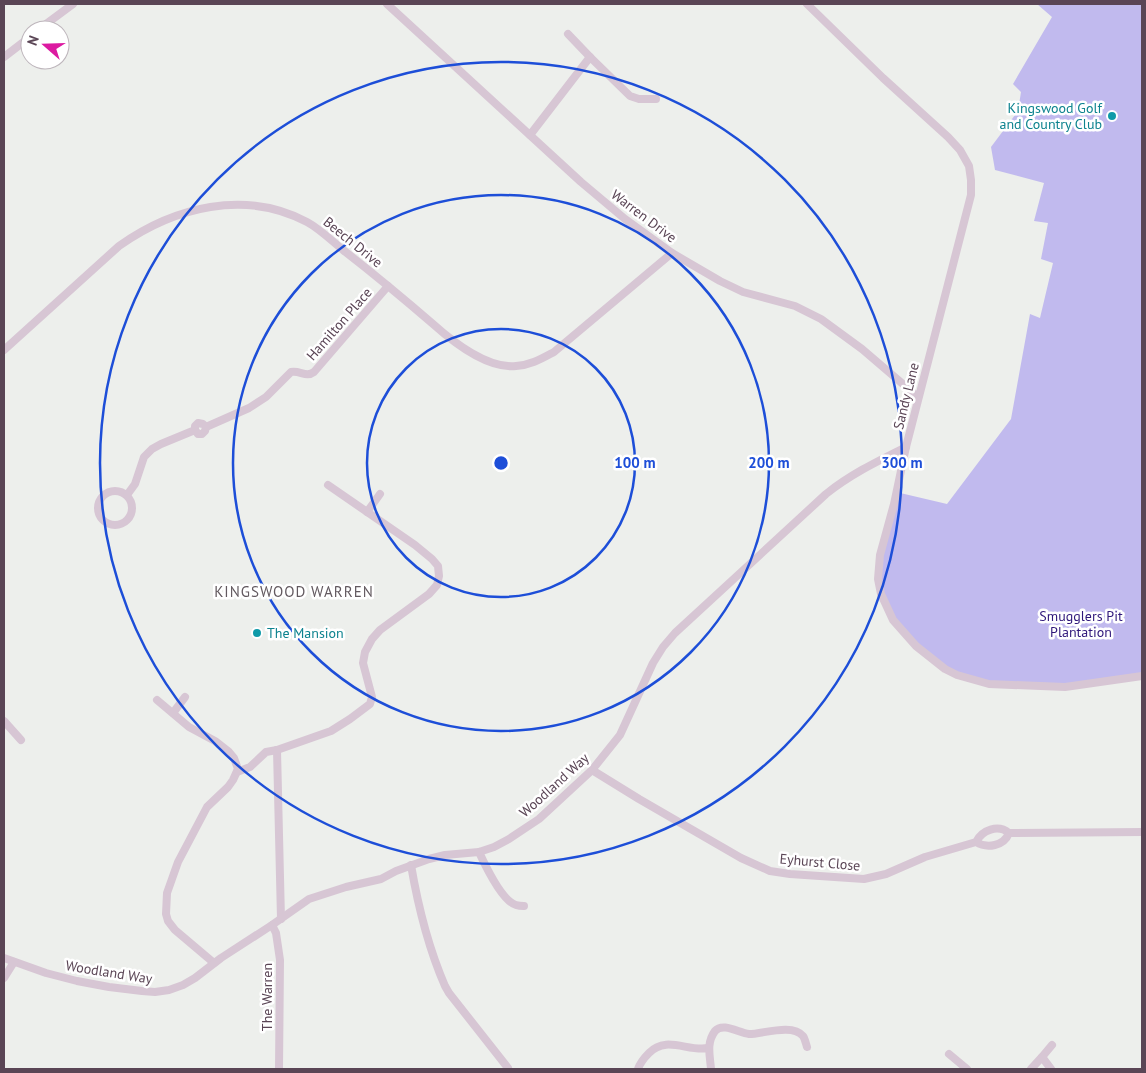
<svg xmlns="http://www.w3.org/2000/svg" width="1146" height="1073" font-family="'PT Sans',sans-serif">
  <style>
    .green { fill: #c1baee }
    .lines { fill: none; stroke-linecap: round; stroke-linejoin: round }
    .minor { stroke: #d7c6d4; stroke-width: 8 }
    .ring { fill: none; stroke: #1d4ed8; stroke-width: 2.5 }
    .culture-dot { fill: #0f9aa8; stroke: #fff; stroke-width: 2 }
    .labels { text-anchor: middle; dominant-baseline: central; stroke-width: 5; stroke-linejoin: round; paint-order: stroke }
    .culture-label { font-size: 14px; fill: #0d838f; stroke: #fff; text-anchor: end }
    .street-label { font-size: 14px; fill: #5a4555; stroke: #fff }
    .park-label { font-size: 14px; fill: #2f177a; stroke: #fff }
    .neighbourhood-label { font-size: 15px; letter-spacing: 1px; fill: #62595f; stroke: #fff }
    .centre { fill: #1d4ed8; stroke: #fff; stroke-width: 2.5 }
    .ring-label { font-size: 15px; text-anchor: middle; font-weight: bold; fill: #1d4ed8; stroke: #fff; stroke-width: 5; stroke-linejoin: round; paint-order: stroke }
  </style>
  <rect width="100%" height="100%" fill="#edefec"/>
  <polygon class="green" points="1037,4 1142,4 1142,675 1065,687 989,684 945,669 893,620 878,579 896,492 947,504 1011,419 1030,314 1040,318 1053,263 1041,259 1048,223 1034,221 1044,183 995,170 991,147 1018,111 1021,92 1013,84 1052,17"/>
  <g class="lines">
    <g class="minor">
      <polyline points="387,4 581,182 625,219 672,253 720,281 743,292 795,306 821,319 862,349 918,397"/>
      <polyline points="807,4 883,78 948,137 960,150 969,166 971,180 971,195 906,447 894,504 880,555 878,579 881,594 893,620 916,646 945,669 957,675 989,684 1065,687 1142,676"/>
      <polyline points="38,30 73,4"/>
      <polyline points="568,34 590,57 630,96 639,99 656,99"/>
      <polyline points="4,57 30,37"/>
      <polyline points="530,135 590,57"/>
      <path d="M 4,350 L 119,246 C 174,207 245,189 307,222 C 320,229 332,241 343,250 C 374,274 404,299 433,324 C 453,342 488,369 516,366 C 531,365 541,359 554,352 L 672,253"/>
      <path d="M 206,427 L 249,408 L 266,397 L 291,372 C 300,370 306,378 314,372 L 388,286"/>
      <circle cx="115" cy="508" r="17"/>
      <polyline points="127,495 135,484 144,457 152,449 161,444 195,430 195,426 198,423 203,424 206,427 205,431 202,434 198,434 195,430"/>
      <polyline points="367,512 380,494"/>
      <polyline points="157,700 189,727 215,741 229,752 234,758 238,769 233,780 228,787 207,807 178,862 167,893 166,914 168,921 175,930 214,963"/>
      <polyline points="173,713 185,697"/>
      <polyline points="4,721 21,740"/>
      <polyline points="277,750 281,919"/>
      <path d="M 592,770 L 639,799 L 741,858 L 770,871 L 790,874 L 864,879 L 886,874 L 925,857 L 976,842 C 982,830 998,824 1009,833 C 1004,846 987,849 976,842"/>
      <polyline points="237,772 250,767 266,752 277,750 331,731 350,719 370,704 372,697 363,663 365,652 372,639 380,630 429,594 437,585 439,576 438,566 432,559 415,545 328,485"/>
      <polyline points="1009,833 1142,832"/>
      <path d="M 479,852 C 485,865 502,901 516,905 C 519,906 521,906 524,906"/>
      <path d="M 411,865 C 418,906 428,947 445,986 L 449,993 L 508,1068"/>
      <polyline points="272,925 276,933 280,960 279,1069"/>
      <path d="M 4,958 L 46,973 L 77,981 L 109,987 L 142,991 L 155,992 L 169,990 L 183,985 L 195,978 L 221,958 L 272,925 L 309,899 L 346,887 L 381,879 L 396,871 L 429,859 L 445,855 L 479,852 L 494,847 L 509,839 L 539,819 L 592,770 L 620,735 L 653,663 L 663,647 L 675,633 L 826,494 C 851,474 878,461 906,447"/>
      <polyline points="4,978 14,962"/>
      <polyline points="949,1054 967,1069"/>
      <polyline points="1042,1057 1052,1045"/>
      <path d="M 638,1069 C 640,1063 644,1058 649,1053 C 666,1035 688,1052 708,1048"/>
      <path d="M 711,1069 C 710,1056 706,1043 715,1031 C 723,1022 739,1033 749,1034 C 763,1034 792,1023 803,1036 C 805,1039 806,1044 807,1047"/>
      <polyline points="1031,1069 1042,1057 1051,1069"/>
    </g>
  </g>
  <g class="ring">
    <circle cx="501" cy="463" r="134"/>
    <circle cx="501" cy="463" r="268"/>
    <circle cx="501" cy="463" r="401"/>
  </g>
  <g class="culture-dot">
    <circle cx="1112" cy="116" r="5"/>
    <circle cx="257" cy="633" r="5"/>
  </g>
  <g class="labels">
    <g class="culture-label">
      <text x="1102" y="108">Kingswood Golf<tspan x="1102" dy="16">and Country Club</tspan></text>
      <text x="267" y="633" text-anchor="start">The Mansion</text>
    </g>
    <g class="street-label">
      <text transform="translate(644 216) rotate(37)">Warren Drive</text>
      <text transform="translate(353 242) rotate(39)">Beech Drive</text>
      <text transform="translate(339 324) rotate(-49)">Hamilton Place</text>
      <text transform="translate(906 396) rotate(-76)">Sandy Lane</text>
      <text transform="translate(554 785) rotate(-42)">Woodland Way</text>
      <text transform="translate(820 862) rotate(5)">Eyhurst Close</text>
      <text transform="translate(109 972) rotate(9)">Woodland Way</text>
      <text transform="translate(267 997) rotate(-90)">The Warren</text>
    </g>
    <g class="park-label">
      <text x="1081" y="616">Smugglers Pit<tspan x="1081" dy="16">Plantation</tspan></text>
    </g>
    <g class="neighbourhood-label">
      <text x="294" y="591">KINGSWOOD WARREN</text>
    </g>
  </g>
  <circle cx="501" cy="463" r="8" class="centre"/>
  <g class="ring-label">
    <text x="635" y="468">100 m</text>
    <text x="769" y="468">200 m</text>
    <text x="902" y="468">300 m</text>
  </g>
  <rect width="1146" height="1073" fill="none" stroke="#5a4555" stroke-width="10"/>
  <g transform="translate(45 45) rotate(290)"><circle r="24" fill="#ffffff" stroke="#bdb5bb"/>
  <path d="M0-4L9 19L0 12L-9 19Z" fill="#dc1aa1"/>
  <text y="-8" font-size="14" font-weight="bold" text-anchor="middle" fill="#5a4555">N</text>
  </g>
</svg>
